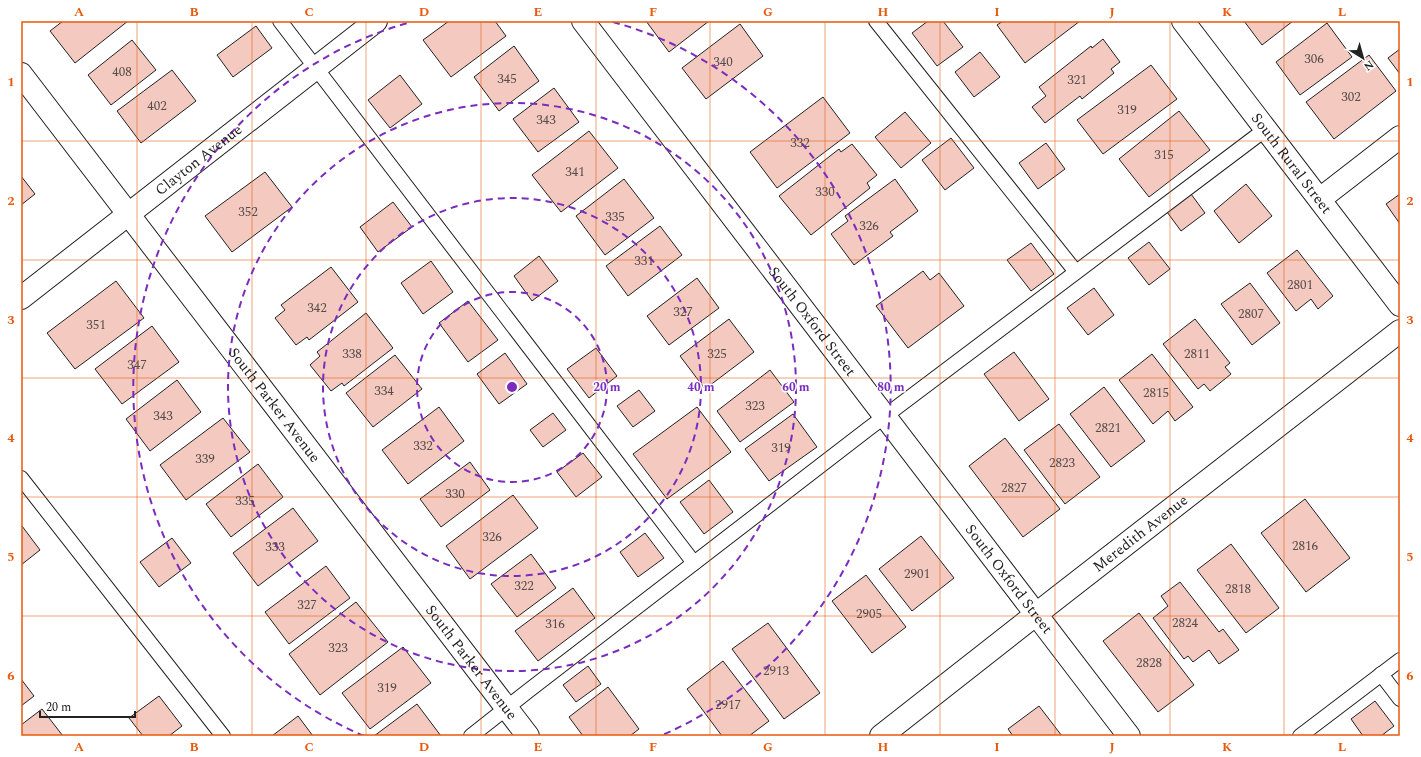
<svg xmlns="http://www.w3.org/2000/svg" width="1421" height="757" font-family="Spectral,serif">
  <style>
    .building { fill: #f3c9c0; stroke: #222 }
    .lines { fill: none; stroke-linecap: round; stroke-linejoin: round }
    .service-casing { stroke: #222; stroke-width: 16 }
    .minor-casing { stroke: #222; stroke-width: 24 }
    .secondary-casing { stroke: #222; stroke-width: 24 }
    .service { stroke: #fff; stroke-width: 14 }
    .minor { stroke: #fff; stroke-width: 22 }
    .secondary { stroke: #fff; stroke-width: 22 }
    .grid { fill: none; stroke: #e8590c; stroke-width: 1; stroke-opacity: 0.55 }
    .ring { fill: none; stroke: #7b2cbf; stroke-width: 2; stroke-dasharray: 7 5 }
    .labels { text-anchor: middle; dominant-baseline: central; stroke-width: 3; stroke-linejoin: round; paint-order: stroke }
    .number-label { font-size: 13px; fill: #564c4a }
    .street-label { font-size: 15px; fill: #222; stroke: #fff }
    .centre { fill: #7b2cbf; stroke: #fff; stroke-width: 2 }
    .ring-label { font-size: 12px; text-anchor: middle; font-weight: bold; fill: #7b2cbf; stroke: #fff; stroke-width: 3; stroke-linejoin: round; paint-order: stroke }
    .neatline { fill: none; stroke: #e8590c; stroke-width: 1.5 }
    .grid-label { font-size: 13px; text-anchor: middle; font-weight: bold; fill: #e8590c }
  </style>
  <rect width="100%" height="100%" fill="#fff"/>
  <g class="building">
    <polygon points="63,21 128,21 75,63 50,31"/>
    <polygon points="449,21 495,21 506,36 451,77 423,40"/>
    <polygon points="646,21 709,21 669,52"/>
    <polygon points="928,21 943,21 963,47 937,66 912,33"/>
    <polygon points="1003,21 1080,21 1025,63 997,25"/>
    <polygon points="1244,21 1293,21 1262,45"/>
    <polygon points="1327,23 1352,57 1300,95 1276,62"/>
    <polygon points="740,24 763,56 706,99 682,68"/>
    <polygon points="256,26 272,48 233,77 217,55"/>
    <polygon points="1103,39 1120,62 1111,69 1114,73 1082,99 1080,96 1045,123 1032,107 1046,96 1039,87 1091,46 1092,48"/>
    <polygon points="132,40 156,70 111,105 88,75"/>
    <polygon points="514,46 539,81 499,111 474,77"/>
    <polygon points="1400,49 1400,74 1388,58"/>
    <polygon points="980,52 1000,77 974,97 955,72"/>
    <polygon points="1369,55 1396,91 1334,139 1306,102"/>
    <polygon points="1151,65 1177,99 1103,154 1077,120"/>
    <polygon points="172,70 196,101 141,143 117,111"/>
    <polygon points="400,75 422,104 390,128 368,100"/>
    <polygon points="554,88 579,122 538,152 513,119"/>
    <polygon points="823,97 850,133 777,188 750,152"/>
    <polygon points="1179,111 1210,150 1149,197 1119,159"/>
    <polygon points="905,112 931,143 901,168 875,137"/>
    <polygon points="589,131 618,168 561,212 532,175"/>
    <polygon points="951,138 974,168 945,190 922,160"/>
    <polygon points="1046,143 1065,169 1038,189 1019,163"/>
    <polygon points="852,144 877,175 867,183 870,188 811,235 779,196 839,149 841,152"/>
    <polygon points="265,172 292,207 232,252 205,216"/>
    <polygon points="21,176 35,194 21,205"/>
    <polygon points="624,179 654,218 605,255 576,216"/>
    <polygon points="895,179 918,211 890,232 893,236 854,265 831,234 848,221 845,216"/>
    <polygon points="1246,184 1272,216 1239,243 1214,211"/>
    <polygon points="1191,194 1205,213 1181,231 1167,212"/>
    <polygon points="1400,194 1400,224 1386,204"/>
    <polygon points="393,202 412,227 378,252 360,227"/>
    <polygon points="660,226 682,255 628,296 606,266"/>
    <polygon points="1149,242 1170,269 1149,285 1128,258"/>
    <polygon points="1031,243 1054,274 1031,291 1007,260"/>
    <polygon points="1297,250 1333,296 1318,309 1311,299 1296,311 1267,273"/>
    <polygon points="539,256 558,281 532,301 514,276"/>
    <polygon points="431,261 453,292 423,314 401,283"/>
    <polygon points="331,267 358,302 309,340 307,337 296,345 275,318 285,310 281,305"/>
    <polygon points="923,271 930,280 939,273 964,306 908,348 876,306"/>
    <polygon points="697,278 719,308 669,345 647,316"/>
    <polygon points="116,281 144,318 75,369 47,333"/>
    <polygon points="1250,283 1280,323 1252,345 1221,304"/>
    <polygon points="1094,288 1114,315 1088,335 1067,308"/>
    <polygon points="468,301 498,340 468,362 439,323"/>
    <polygon points="366,313 393,348 344,386 342,383 331,391 310,365 320,356 317,352"/>
    <polygon points="729,319 754,352 705,389 680,356"/>
    <polygon points="1195,319 1230,363 1225,367 1231,374 1210,391 1204,384 1198,389 1163,344"/>
    <polygon points="152,326 179,362 122,404 95,369"/>
    <polygon points="596,348 617,376 589,398 567,369"/>
    <polygon points="1014,352 1049,399 1019,421 984,374"/>
    <polygon points="505,353 527,384 499,404 477,374"/>
    <polygon points="1152,354 1193,407 1175,421 1168,411 1153,424 1119,380"/>
    <polygon points="395,355 422,389 373,427 346,393"/>
    <polygon points="770,370 794,402 740,442 717,411"/>
    <polygon points="177,380 201,412 150,451 126,419"/>
    <polygon points="1104,387 1145,441 1111,467 1070,414"/>
    <polygon points="639,390 655,411 633,427 617,406"/>
    <polygon points="439,407 464,441 408,484 382,450"/>
    <polygon points="697,407 731,452 667,499 633,454"/>
    <polygon points="553,413 566,430 543,447 530,430"/>
    <polygon points="793,414 817,447 769,481 745,449"/>
    <polygon points="223,418 250,452 186,500 160,465"/>
    <polygon points="1059,424 1100,477 1065,504 1024,450"/>
    <polygon points="1005,438 1060,509 1023,537 969,466"/>
    <polygon points="583,453 602,477 576,497 557,472"/>
    <polygon points="470,462 490,490 441,527 420,499"/>
    <polygon points="258,464 283,497 231,537 206,504"/>
    <polygon points="709,480 733,512 704,534 680,502"/>
    <polygon points="513,495 538,528 470,579 446,546"/>
    <polygon points="1305,499 1350,558 1306,592 1261,533"/>
    <polygon points="293,508 318,541 258,586 233,553"/>
    <polygon points="22,526 40,550 21,565 21,527"/>
    <polygon points="645,533 664,558 638,577 620,552"/>
    <polygon points="921,536 954,578 912,611 879,569"/>
    <polygon points="172,538 191,563 159,587 140,562"/>
    <polygon points="1231,544 1279,608 1246,633 1197,570"/>
    <polygon points="531,554 556,588 517,617 491,584"/>
    <polygon points="326,566 350,598 289,644 265,612"/>
    <polygon points="866,575 906,627 872,653 832,601"/>
    <polygon points="1180,582 1219,632 1223,629 1239,650 1219,664 1209,650 1193,662 1188,656 1184,659 1153,618 1168,606 1161,596"/>
    <polygon points="573,588 595,618 538,661 515,631"/>
    <polygon points="356,602 388,642 320,695 289,654"/>
    <polygon points="1139,613 1194,685 1158,712 1103,641"/>
    <polygon points="768,623 820,693 784,719 732,649"/>
    <polygon points="403,647 431,683 370,729 342,693"/>
    <polygon points="723,661 769,721 749,736 722,736 687,689"/>
    <polygon points="588,666 601,684 576,702 563,685"/>
    <polygon points="21,679 34,696 21,706"/>
    <polygon points="608,687 639,729 630,736 583,736 569,717"/>
    <polygon points="159,696 182,726 169,736 143,736 129,718"/>
    <polygon points="1375,701 1394,726 1381,736 1363,736 1351,719"/>
    <polygon points="417,704 441,736 374,736"/>
    <polygon points="1039,706 1062,736 1013,736 1008,729"/>
    <polygon points="42,709 63,736 21,736 21,725"/>
    <polygon points="298,716 313,736 272,736"/>
  </g>
  <g class="lines">
    <defs>
      <g id="service">
        <polyline points="280,21 694,563"/>
        <polyline points="876,21 1076,272"/>
        <polyline points="21,478 223,736"/>
        <polyline points="1381,674 1400,699"/>
        <polyline points="471,736 528,691 868,429 1266,129"/>
        <polyline points="1300,736 1400,660"/>
      </g>
      <g id="minor">
        <path id="s1" d="M 583,21 L 1129,736"/>
        <path id="s2" d="M 21,74 L 528,736"/>
        <polyline points="1320,199 1400,137"/>
        <path id="s3" d="M 21,298 L 376,21"/>
        <path id="s4" d="M 881,736 L 1053,601 L 1400,331"/>
      </g>
      <g id="secondary">
        <path id="s5" d="M 1183,21 L 1400,305"/>
      </g>
    </defs>
    <use href="#service" class="service-casing"/>
    <use href="#minor" class="minor-casing"/>
    <use href="#secondary" class="secondary-casing"/>
    <use href="#service" class="service"/>
    <use href="#minor" class="minor"/>
    <use href="#secondary" class="secondary"/>
  </g>
  <path class="grid" d="M 137,21 L 137,736M 252,21 L 252,736M 366,21 L 366,736M 481,21 L 481,736M 596,21 L 596,736M 710,21 L 710,736M 825,21 L 825,736M 940,21 L 940,736M 1055,21 L 1055,736M 1170,21 L 1170,736M 1284,21 L 1284,736M 21,141 L 1400,141M 21,260 L 1400,260M 21,378 L 1400,378M 21,497 L 1400,497M 21,616 L 1400,616"/>
  <g class="ring">
    <circle cx="512" cy="387" r="95"/>
    <circle cx="512" cy="387" r="189"/>
    <circle cx="512" cy="387" r="284"/>
    <path d="M364 736A379 379 0 0 1 411 22M613 22A379 379 0 0 1 660 736"/>
  </g>
  <g class="labels">
    <g class="number-label">
      <text x="1314" y="59">306</text>
      <text x="723" y="62">340</text>
      <text x="122" y="72">408</text>
      <text x="507" y="79">345</text>
      <text x="1077" y="80">321</text>
      <text x="1351" y="97">302</text>
      <text x="157" y="106">402</text>
      <text x="1127" y="110">319</text>
      <text x="546" y="120">343</text>
      <text x="800" y="143">332</text>
      <text x="1164" y="155">315</text>
      <text x="575" y="172">341</text>
      <text x="825" y="192">330</text>
      <text x="248" y="212">352</text>
      <text x="615" y="217">335</text>
      <text x="869" y="226">326</text>
      <text x="644" y="261">331</text>
      <text x="1300" y="285">2801</text>
      <text x="317" y="308">342</text>
      <text x="683" y="312">327</text>
      <text x="1251" y="314">2807</text>
      <text x="96" y="325">351</text>
      <text x="352" y="354">338</text>
      <text x="717" y="354">325</text>
      <text x="1197" y="354">2811</text>
      <text x="137" y="365">347</text>
      <text x="384" y="391">334</text>
      <text x="1156" y="393">2815</text>
      <text x="755" y="406">323</text>
      <text x="163" y="416">343</text>
      <text x="1108" y="428">2821</text>
      <text x="423" y="446">332</text>
      <text x="781" y="448">319</text>
      <text x="205" y="459">339</text>
      <text x="1062" y="463">2823</text>
      <text x="1014" y="488">2827</text>
      <text x="455" y="494">330</text>
      <text x="245" y="501">335</text>
      <text x="492" y="537">326</text>
      <text x="1305" y="546">2816</text>
      <text x="275" y="547">333</text>
      <text x="917" y="574">2901</text>
      <text x="524" y="586">322</text>
      <text x="1238" y="589">2818</text>
      <text x="307" y="605">327</text>
      <text x="869" y="614">2905</text>
      <text x="1185" y="623">2824</text>
      <text x="555" y="624">316</text>
      <text x="338" y="648">323</text>
      <text x="1149" y="663">2828</text>
      <text x="776" y="671">2913</text>
      <text x="387" y="688">319</text>
      <text x="728" y="705">2917</text>
    </g>
    <g class="street-label">
      <text stroke="none"><textPath href="#s3" startOffset="225">Clayton Avenue</textPath></text>
      <text stroke="none"><textPath href="#s5" startOffset="179">South Rural Street</textPath></text>
      <text stroke="none"><textPath href="#s1" startOffset="378">South Oxford Street</textPath></text>
      <text stroke="none"><textPath href="#s2" startOffset="417">South Parker Avenue</textPath></text>
      <text stroke="none"><textPath href="#s4" startOffset="329">Meredith Avenue</textPath></text>
      <text stroke="none"><textPath href="#s1" startOffset="702">South Oxford Street</textPath></text>
      <text stroke="none"><textPath href="#s2" startOffset="741">South Parker Avenue</textPath></text>
    </g>
  </g>
  <circle cx="512" cy="387" r="6" class="centre"/>
  <g class="ring-label">
    <text x="607" y="391">20 m</text>
    <text x="701" y="391">40 m</text>
    <text x="796" y="391">60 m</text>
    <text x="891" y="391">80 m</text>
  </g>
  <rect width="1421" height="757" fill="none" stroke="#ffffff" stroke-width="44"/>
  <g transform="translate(1363 58) rotate(143)" stroke="#ffffff" stroke-width="3" paint-order="stroke">
  <path d="M0-3L7 15L0 10L-7 15Z" fill="#222222"/>
  <text y="-6" font-size="11" font-weight="bold" text-anchor="middle" fill="#222222">N</text>
  </g>
  <path d="M40 711v6h95v-6" fill="none" stroke="#222222" stroke-width="2"/>
  <text x="46" y="711" font-size="12" fill="#222222" stroke="#ffffff" stroke-width="3" paint-order="stroke">20 m</text>
  <rect x="22" y="22" width="1377" height="713" class="neatline"/>
  <g class="grid-label">
    <text x="79" y="16">A</text>
    <text x="194" y="16">B</text>
    <text x="309" y="16">C</text>
    <text x="424" y="16">D</text>
    <text x="538" y="16">E</text>
    <text x="653" y="16">F</text>
    <text x="768" y="16">G</text>
    <text x="883" y="16">H</text>
    <text x="997" y="16">I</text>
    <text x="1112" y="16">J</text>
    <text x="1227" y="16">K</text>
    <text x="1342" y="16">L</text>
    <text x="11" y="86">1</text>
    <text x="1410" y="86">1</text>
    <text x="11" y="205">2</text>
    <text x="1410" y="205">2</text>
    <text x="11" y="324">3</text>
    <text x="1410" y="324">3</text>
    <text x="11" y="442">4</text>
    <text x="1410" y="442">4</text>
    <text x="11" y="561">5</text>
    <text x="1410" y="561">5</text>
    <text x="11" y="680">6</text>
    <text x="1410" y="680">6</text>
    <text x="79" y="751">A</text>
    <text x="194" y="751">B</text>
    <text x="309" y="751">C</text>
    <text x="424" y="751">D</text>
    <text x="538" y="751">E</text>
    <text x="653" y="751">F</text>
    <text x="768" y="751">G</text>
    <text x="883" y="751">H</text>
    <text x="997" y="751">I</text>
    <text x="1112" y="751">J</text>
    <text x="1227" y="751">K</text>
    <text x="1342" y="751">L</text>
  </g>
</svg>
